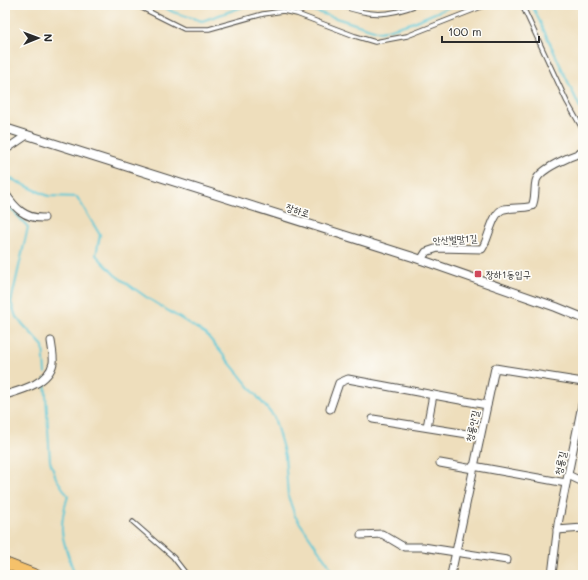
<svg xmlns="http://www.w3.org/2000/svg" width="588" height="580" font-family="Mali,'Poor Story',sans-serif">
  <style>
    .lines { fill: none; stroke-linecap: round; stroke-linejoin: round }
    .stream { stroke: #5cc7d6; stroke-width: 2 }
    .service-casing { stroke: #484641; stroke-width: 5.5 }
    .minor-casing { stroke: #484641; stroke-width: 9 }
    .tertiary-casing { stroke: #484641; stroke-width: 10 }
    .primary-casing { stroke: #484641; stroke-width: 12 }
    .service { stroke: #fff; stroke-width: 3.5 }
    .minor { stroke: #fff; stroke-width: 7 }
    .tertiary { stroke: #fff; stroke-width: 8 }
    .primary { stroke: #f5c16b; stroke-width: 10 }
    .poi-dot { fill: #d1495b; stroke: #fdfcf7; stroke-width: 1.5 }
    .labels { text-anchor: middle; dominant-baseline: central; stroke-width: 3.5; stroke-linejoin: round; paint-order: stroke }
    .street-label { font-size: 10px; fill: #2b2b2b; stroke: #fdfcf7 }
    .poi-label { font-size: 10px; fill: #2b2b2b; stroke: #fdfcf7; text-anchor: start }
  </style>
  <rect width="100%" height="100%" fill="#fdfcf7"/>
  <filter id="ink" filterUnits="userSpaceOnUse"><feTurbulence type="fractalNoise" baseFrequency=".025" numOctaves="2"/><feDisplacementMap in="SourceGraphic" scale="8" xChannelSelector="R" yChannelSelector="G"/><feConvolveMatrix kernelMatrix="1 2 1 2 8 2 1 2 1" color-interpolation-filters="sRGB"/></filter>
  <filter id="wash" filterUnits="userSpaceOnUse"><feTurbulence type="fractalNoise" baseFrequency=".012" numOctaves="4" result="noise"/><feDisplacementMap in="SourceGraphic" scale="16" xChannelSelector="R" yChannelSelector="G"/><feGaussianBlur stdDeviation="0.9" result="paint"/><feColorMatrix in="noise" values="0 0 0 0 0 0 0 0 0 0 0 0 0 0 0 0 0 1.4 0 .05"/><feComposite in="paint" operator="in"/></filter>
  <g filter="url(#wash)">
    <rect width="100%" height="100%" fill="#eedebc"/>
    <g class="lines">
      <g class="stream">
        <polyline points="160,5 173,12 202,21 248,5"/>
        <polyline points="295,5 380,32 411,23 454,5"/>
        <polyline points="532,5 583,114"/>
        <polyline points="5,176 48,196 77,197 100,235 96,255 115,275 149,299 206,334 274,417 285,456 288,496 295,516 336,575"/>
        <polyline points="5,202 28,227 11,302 16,317 43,346 45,373"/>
        <path d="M 45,379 L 50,461 L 56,478 L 68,496 C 57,531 62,538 74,572"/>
      </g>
    </g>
  </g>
  <g filter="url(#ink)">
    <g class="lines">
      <defs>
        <g id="service">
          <polyline points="136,5 184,29 209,29 263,14 283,11 297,14 355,36 375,42 407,36 486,5"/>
          <path d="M 339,5 C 369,16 387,17 417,5"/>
          <polyline points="522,5 567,102 583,130"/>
          <polyline points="133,522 173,557 187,575"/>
        </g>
        <g id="minor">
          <polyline points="5,150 27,135"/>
          <path d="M 5,193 C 15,208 25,219 44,218"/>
          <path d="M 421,260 L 426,252 L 438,248 L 482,249 C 489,239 492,212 504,209 C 513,207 522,209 532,206 C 536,198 534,190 536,181 C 539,169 571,156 583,152"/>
          <path d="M 5,395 C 22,390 49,383 53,363 C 54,357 52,348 51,341"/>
          <polyline points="330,409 339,383 348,379 487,405"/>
          <polyline points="373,419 480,436"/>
          <polyline points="427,427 433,395"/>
          <polyline points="440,463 473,469"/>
          <polyline points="473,466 566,483"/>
          <polyline points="568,475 583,482"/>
          <polyline points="557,530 583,528"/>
          <polyline points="361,535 382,534 404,547 423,547 507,560"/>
          <polyline points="451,575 495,368 583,382"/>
          <polyline points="552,575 558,524 583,400"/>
        </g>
        <polyline id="tertiary" points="5,128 413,257 556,307 583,318"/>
        <polyline id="primary" points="5,563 36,575"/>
      </defs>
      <use href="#service" class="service-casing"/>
      <use href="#minor" class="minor-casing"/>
      <use href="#tertiary" class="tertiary-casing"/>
      <use href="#primary" class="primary-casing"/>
      <use href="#service" class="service"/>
      <use href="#minor" class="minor"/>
      <use href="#tertiary" class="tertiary"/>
      <use href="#primary" class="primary"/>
    </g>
  </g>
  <rect class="poi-dot" x="474" y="270" width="8" height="8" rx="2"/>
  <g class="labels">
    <g class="street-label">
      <text transform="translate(298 210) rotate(18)">장하로</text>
      <text transform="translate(455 239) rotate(-3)">안산벌말1길</text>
      <text transform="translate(472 426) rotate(-78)">청룡안길</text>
      <text transform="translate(560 463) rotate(-78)">청룡길</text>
    </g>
    <g class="poi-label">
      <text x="486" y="274">장하1동입구</text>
    </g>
  </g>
  <rect width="588" height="580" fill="none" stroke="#fdfcf7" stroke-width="20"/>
  <g transform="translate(38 38) rotate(89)" stroke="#fdfcf7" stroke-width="3" paint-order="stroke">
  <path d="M0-3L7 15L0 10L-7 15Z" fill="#2b2b2b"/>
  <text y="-6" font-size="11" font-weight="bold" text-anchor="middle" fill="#2b2b2b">N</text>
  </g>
  <path d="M442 36v6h97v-6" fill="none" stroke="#2b2b2b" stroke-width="2"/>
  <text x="448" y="36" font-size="12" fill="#2b2b2b" stroke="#fdfcf7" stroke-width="3" paint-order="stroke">100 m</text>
</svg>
